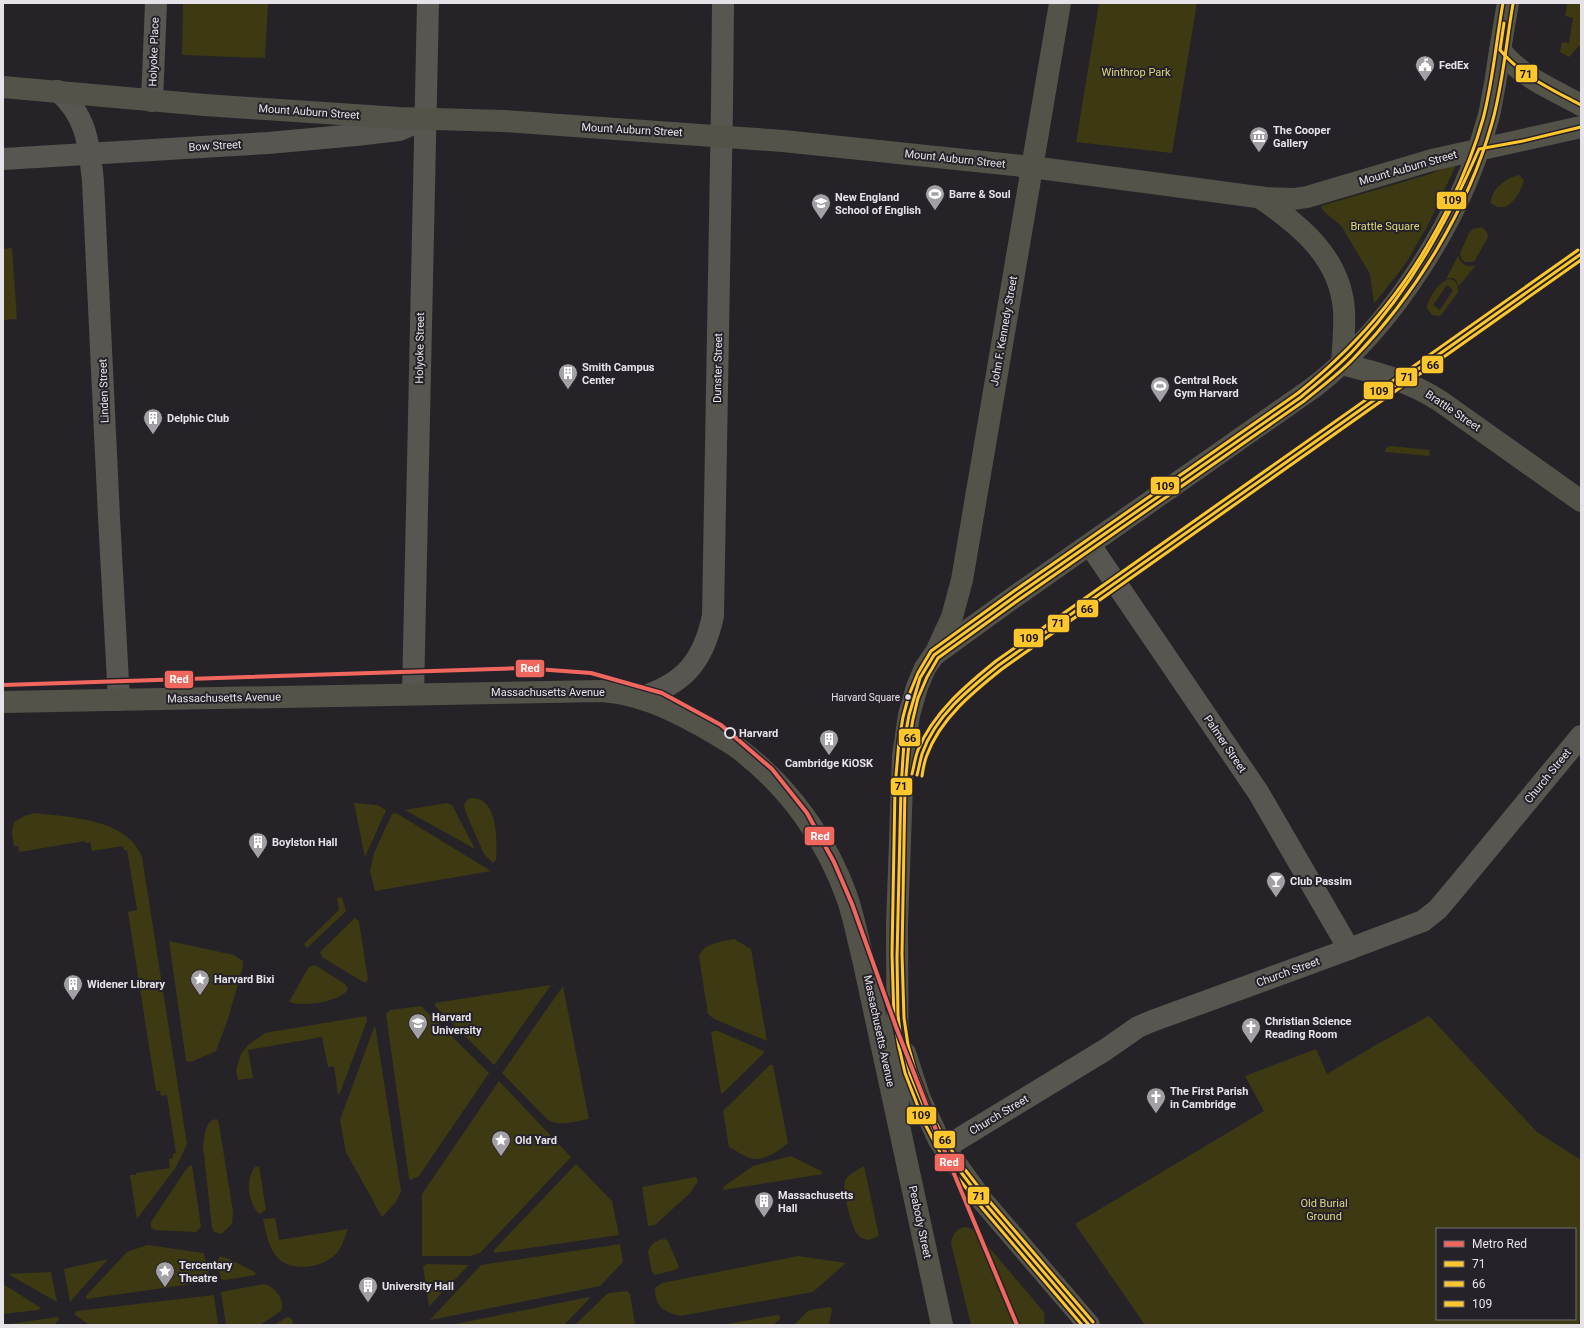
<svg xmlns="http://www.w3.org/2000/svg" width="1584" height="1328" font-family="Roboto,sans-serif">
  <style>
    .green { fill: #3c3913; fill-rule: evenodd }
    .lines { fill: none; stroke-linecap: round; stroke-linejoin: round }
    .minor { stroke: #575650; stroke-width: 22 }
    .major { stroke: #545349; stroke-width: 22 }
    .bus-1-casing { stroke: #262229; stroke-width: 6 }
    .bus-2-casing { stroke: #262229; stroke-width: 6 }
    .bus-3-casing { stroke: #262229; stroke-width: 6 }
    .bus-1 { stroke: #ffc72c; stroke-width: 3 }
    .bus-2 { stroke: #ffc72c; stroke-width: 3 }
    .bus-3 { stroke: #ffc72c; stroke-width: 3 }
    .metro-1-casing { stroke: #262229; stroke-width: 7 }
    .metro-1 { stroke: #f2675d; stroke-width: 4 }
    .bus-dot { fill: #e6e3e8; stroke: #262229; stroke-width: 1.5 }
    .stop-dot { fill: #262229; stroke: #e6e3e8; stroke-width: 2 }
    .labels { text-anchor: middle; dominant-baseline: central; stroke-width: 4; stroke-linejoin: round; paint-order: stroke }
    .bus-label { font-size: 10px; fill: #e6e3e8; stroke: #262229; text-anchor: end }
    .street-label { font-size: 11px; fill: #e6e3e8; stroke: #262229 }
    .poi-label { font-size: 11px; font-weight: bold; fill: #e6e3e8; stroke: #262229; text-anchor: start }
    .park-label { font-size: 11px; fill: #ddd87d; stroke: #262229 }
    .stop-label { font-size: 11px; font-weight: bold; fill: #e6e3e8; stroke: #262229; text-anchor: start }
    .line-badge { stroke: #262229; stroke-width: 1.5 }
    .badge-label { font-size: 11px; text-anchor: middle; font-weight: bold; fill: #fff }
    .pale-badge-label { font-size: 11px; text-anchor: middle; font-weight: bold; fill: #111 }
  </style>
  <rect width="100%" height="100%" fill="#262328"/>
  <g class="green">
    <polygon points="183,3 268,3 265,58 182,55"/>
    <polygon points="1099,3 1197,3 1172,153 1076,142"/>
    <polygon points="1575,3 1581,3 1581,44 1569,57 1560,52 1562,42 1569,43 1573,18 1565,16 1567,4"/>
    <path d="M 1454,164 L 1455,167 L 1428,225 L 1406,263 L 1374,304 L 1370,274 L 1342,227 C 1337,221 1322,212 1321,206 L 1427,175 Z"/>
    <path d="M 1519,175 L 1524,180 C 1522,189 1513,206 1503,207 C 1498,208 1495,206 1491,203 C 1490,190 1507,177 1519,175 Z"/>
    <polygon points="1482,227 1487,232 1488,237 1474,262 1465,262 1461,258 1460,253 1469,233 1473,229"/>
    <polygon points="12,248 17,319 3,320 3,249"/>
    <path d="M 1458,256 C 1462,265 1467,268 1476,265 L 1459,286 C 1456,278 1453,277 1446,279 Z"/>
    <path d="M 1449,279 C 1457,280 1458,284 1458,292 L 1442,314 L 1439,316 L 1432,315 L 1427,308 C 1428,298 1439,282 1449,279 ZM 1447,285 L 1453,290 L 1440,310 L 1433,305 Z"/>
    <polygon points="1391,446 1429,450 1430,456 1385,452 1386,448"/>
    <path d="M 471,798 C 498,796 497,841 496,860 L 493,863 L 484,854 L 466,813 L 464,805 L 467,800 Z"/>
    <polygon points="354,803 377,805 386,810 365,857"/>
    <polygon points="447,803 452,805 475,849 405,810"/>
    <path d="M 34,813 C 68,817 127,818 142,857 L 187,1144 L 176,1167 L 137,1219 L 130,1175 L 136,1175 L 136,1173 L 170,1168 L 169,1159 L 173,1158 L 173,1154 L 176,1153 L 167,1095 L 161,1096 L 160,1091 L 156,1091 L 128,912 L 137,910 L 127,850 L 124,850 L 123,846 L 92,851 L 90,842 L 85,843 L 85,841 L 19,852 L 18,846 L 14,846 L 12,833 L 14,822 L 24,816 Z"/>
    <polygon points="396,813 491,871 375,891 370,871 374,853 392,814"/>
    <polygon points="342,897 346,911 307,948 304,944 339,910 337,898"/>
    <polygon points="355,918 359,921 368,980 366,982 363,982 322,957 320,952"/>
    <path d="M 734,939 L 751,949 L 767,1041 L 714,1019 L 708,1014 L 699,957 C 702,943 722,942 734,939 Z"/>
    <polygon points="169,941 234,955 243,961 243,966 228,1019 216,1051 191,1062 186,1061"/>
    <path d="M 315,965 L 345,984 L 348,989 C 341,1002 303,1007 289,1002 L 307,970 L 309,967 Z"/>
    <polygon points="551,985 495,1064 493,1064 435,1006 435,1003"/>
    <path d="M 563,986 L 589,1119 C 577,1121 559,1127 548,1120 L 502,1073 Z"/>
    <polygon points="421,1006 489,1073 419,1176 411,1180 409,1179 386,1014 390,1010"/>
    <polygon points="366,1016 367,1021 340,1093 338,1095 334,1066 328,1067 322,1037 248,1050 253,1078 238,1080 236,1070 241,1054 248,1045 265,1033"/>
    <path d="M 1429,1016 L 1537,1132 L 1581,1160 L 1581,1315 L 1579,1325 L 1145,1325 L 1075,1224 L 1264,1111 L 1245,1076 L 1316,1049 L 1327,1074 L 1374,1046 ZM 1437,1229 L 1575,1229 L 1575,1319 L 1437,1319 Z"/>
    <polygon points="375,1025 401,1191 396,1202 382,1217 346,1152 340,1120"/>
    <polygon points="714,1031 718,1031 764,1051 764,1053 723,1093 721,1093 711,1033"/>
    <path d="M 770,1065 L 773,1065 L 788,1143 C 780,1150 767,1159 756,1159 C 747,1159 737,1151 729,1147 L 723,1111 Z"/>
    <polygon points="499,1081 571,1157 480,1253 470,1256 422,1256 422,1194"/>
    <polygon points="217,1119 219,1124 233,1212 232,1224 221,1234 214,1232 212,1228 203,1146 205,1132 208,1124 212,1120"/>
    <polygon points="791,1156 821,1171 823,1174 723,1190 723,1188 726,1185 753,1166"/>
    <polygon points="576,1164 612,1201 619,1235 494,1253 494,1250"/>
    <polygon points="192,1165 201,1227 196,1232 154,1230 151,1227 151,1222 185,1171 189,1166"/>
    <path d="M 259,1166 L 266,1210 L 259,1214 C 248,1202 245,1180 255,1167 Z"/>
    <path d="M 864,1166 L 879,1236 L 869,1240 C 866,1239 862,1239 860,1237 C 852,1232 842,1190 845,1181 C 848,1174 858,1170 864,1166 Z"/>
    <polygon points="696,1177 698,1181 690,1193 655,1225 648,1226 642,1187"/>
    <path d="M 275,1218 L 279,1240 L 348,1229 C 345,1237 342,1247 336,1254 C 322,1268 291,1273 277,1257 C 268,1247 266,1232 263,1219 Z"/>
    <path d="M 964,1227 L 970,1228 L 976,1232 L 1044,1312 L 1045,1325 L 971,1325 L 951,1243 C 953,1234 955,1230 964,1227 Z"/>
    <path d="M 665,1239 L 668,1241 L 679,1267 L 675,1270 L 655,1275 L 652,1272 L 648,1252 C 650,1244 656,1240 665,1239 Z"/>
    <polygon points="620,1244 623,1262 600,1286 430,1320 481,1265"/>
    <polygon points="148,1245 203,1253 204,1254 210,1278 206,1282 86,1299 86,1296 126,1253 132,1250"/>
    <polygon points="220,1256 229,1259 255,1272 256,1275 224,1280 221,1279 217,1261"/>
    <path d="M 798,1256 L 846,1263 L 813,1292 L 680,1316 C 663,1311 655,1307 655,1288 L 662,1283 Z"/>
    <polygon points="108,1259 70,1302 64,1269"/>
    <polygon points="427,1264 469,1265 429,1306 423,1266"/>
    <polygon points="51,1272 57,1302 8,1274"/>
    <polygon points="3,1284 41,1308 38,1310 3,1314"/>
    <path d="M 264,1284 C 274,1286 286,1300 281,1311 L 260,1325 L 226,1325 L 221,1292 Z"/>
    <polygon points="627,1291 630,1294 635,1325 575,1325 606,1295 609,1293"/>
    <polygon points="214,1295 218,1325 89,1325 74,1314 77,1311"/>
    <polygon points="589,1297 589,1299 564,1325 451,1325"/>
    <polygon points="830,1307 832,1309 829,1325 794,1325 809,1310"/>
    <polygon points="777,1315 779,1315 780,1319 773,1325 722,1325"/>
    <polygon points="58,1317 59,1319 54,1325 3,1325"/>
    <polygon points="287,1317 291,1318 294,1325 274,1325"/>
  </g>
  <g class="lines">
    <g class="minor">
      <path d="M 58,91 C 87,116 89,145 93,181 L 109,517 L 119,700"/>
      <polyline points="152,101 156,3"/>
      <polyline points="3,159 268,143 356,135 399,130 425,119"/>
      <polyline points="1090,545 1258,792 1349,949"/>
      <polyline points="413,694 428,3"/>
      <path d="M 639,698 C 684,684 703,662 713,616 L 722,106 L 723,3"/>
      <polyline points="944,1148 1105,1050 1138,1027 1152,1021 1333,955 1423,921 1438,909 1459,884 1581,736"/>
    </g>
    <g class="major">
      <path d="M 1500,50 C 1521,77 1552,89 1581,105"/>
      <polyline points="3,87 205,105 399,118 504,121 783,141 1032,167 1265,198 1294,199 1307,197 1432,160 1581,127"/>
      <path d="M 1259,197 C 1300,225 1341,258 1344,311 C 1345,329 1343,346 1342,364"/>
      <path d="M 1342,364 C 1380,374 1407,380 1440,401 L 1581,501"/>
      <polyline points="936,652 952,617 962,580 1060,3"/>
      <path d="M 3,702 L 601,691 C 637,693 669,708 700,725 C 713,733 727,740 739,749 C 789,787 827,840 848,900 C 854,919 858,939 863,959 L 942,1325"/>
      <polyline points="905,1053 920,1099 939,1140 982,1200 1089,1325"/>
      <path d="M 898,1118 L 897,926 L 903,756 L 909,715 L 917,687 L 925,668 L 934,655 L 1017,595 L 1314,387 C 1393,326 1461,218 1487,122 C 1491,110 1492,97 1495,84 C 1499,57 1503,30 1508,3"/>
    </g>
    <defs>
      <g id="bus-1">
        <path d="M 1504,23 L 1500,50 C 1522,76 1551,89 1581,105"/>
        <path d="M 917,775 C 919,768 920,761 922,754 C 935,716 969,689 999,665 L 1581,254"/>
        <path d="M 1089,1325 L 982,1200 L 957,1167 L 934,1131 L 910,1074 L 900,1033 L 898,1015 L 897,958 L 901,788 L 904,742 L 909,715 L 920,678 L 934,655 L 1017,595 L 1301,397 C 1321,380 1342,364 1359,344 C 1412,287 1448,220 1479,149 L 1523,141 L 1581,127"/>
      </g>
      <g id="bus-2">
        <path d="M 922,776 C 923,769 924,762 927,755 C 940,719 973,692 1002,669 L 1581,260"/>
        <path d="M 1093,1322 L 991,1203 L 963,1167 L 946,1142 L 933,1117 L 915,1070 L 908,1045 L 904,1018 L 902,954 L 905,788 L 909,742 L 913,719 L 918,698 L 927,677 L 938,658 L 1020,599 L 1304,401 C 1321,387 1339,374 1354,358 C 1416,294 1468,209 1492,123 C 1503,84 1506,43 1513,4"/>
      </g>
      <g id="bus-3">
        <path d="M 912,774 C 914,766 915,758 918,750 C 933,713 965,686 996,661 L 1578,250"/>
        <path d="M 1082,1325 L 983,1209 L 954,1173 L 937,1147 L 924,1122 L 905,1073 L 899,1047 L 894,1019 L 892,954 L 895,788 L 899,741 L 903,717 L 909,695 L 918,673 L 931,651 L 1014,591 L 1298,393 C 1365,339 1412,281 1450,204 C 1463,177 1475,148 1483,119 C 1493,81 1496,42 1503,3"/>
      </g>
    </defs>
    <use href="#bus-1" class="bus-1-casing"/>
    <use href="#bus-2" class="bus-2-casing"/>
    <use href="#bus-3" class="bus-3-casing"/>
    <use href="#bus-1" class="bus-1"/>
    <use href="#bus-2" class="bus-2"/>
    <use href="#bus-3" class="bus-3"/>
    <defs>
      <polyline id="metro-1" points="3,685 522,668 591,673 662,693 721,725 772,769 807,813 834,862 852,904 896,1027 940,1140 1017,1325"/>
    </defs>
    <use href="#metro-1" class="metro-1-casing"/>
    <use href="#metro-1" class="metro-1"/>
  </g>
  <defs>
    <symbol id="civic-pin" viewBox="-11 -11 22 30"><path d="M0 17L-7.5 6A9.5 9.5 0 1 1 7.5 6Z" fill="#a3a0a5" stroke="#262229"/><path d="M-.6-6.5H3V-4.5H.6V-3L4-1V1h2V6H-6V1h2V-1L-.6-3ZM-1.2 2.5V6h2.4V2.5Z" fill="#fff"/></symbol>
    <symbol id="museum-pin" viewBox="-11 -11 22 30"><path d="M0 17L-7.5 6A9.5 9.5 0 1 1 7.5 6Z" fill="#a3a0a5" stroke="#262229"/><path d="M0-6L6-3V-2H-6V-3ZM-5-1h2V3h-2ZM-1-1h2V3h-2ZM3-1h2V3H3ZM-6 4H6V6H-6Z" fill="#fff"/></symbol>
    <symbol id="stadium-pin" viewBox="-11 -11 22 30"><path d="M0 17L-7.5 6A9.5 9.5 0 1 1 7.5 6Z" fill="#a3a0a5" stroke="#262229"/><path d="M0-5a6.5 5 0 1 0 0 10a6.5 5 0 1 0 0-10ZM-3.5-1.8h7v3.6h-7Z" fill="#fff"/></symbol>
    <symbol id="school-pin" viewBox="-11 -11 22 30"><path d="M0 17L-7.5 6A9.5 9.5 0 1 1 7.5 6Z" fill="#a3a0a5" stroke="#262229"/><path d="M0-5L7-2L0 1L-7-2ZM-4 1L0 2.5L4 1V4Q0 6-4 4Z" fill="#fff"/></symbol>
    <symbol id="building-pin" viewBox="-11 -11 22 30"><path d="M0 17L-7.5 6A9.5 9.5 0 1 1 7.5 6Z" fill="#a3a0a5" stroke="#262229"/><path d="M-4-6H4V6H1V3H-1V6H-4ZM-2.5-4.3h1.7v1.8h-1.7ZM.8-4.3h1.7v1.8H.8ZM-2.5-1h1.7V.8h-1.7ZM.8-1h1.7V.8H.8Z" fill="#fff"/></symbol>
    <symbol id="bar-pin" viewBox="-11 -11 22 30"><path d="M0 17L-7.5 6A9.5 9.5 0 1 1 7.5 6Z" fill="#a3a0a5" stroke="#262229"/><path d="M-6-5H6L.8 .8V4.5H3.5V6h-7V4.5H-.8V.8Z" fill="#fff"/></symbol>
    <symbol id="sight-pin" viewBox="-11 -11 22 30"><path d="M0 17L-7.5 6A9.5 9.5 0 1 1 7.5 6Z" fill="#a3a0a5" stroke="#262229"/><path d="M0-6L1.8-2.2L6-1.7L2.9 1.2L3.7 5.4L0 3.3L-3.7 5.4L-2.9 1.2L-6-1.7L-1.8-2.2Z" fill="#fff"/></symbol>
    <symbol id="university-pin" viewBox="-11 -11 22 30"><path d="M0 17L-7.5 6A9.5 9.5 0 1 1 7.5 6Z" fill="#a3a0a5" stroke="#262229"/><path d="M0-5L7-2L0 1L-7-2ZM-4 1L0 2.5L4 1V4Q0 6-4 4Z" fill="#fff"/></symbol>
    <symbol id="church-pin" viewBox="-11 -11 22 30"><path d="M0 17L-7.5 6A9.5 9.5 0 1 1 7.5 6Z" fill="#a3a0a5" stroke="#262229"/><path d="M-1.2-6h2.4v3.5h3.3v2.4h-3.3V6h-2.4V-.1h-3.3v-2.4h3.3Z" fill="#fff"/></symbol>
  </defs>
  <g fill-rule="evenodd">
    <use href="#civic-pin" x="1414" y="54" width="22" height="30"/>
    <use href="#museum-pin" x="1248" y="125" width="22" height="30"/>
    <use href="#stadium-pin" x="924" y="183" width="22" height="30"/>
    <use href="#school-pin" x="810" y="192" width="22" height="30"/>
    <use href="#building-pin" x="557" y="362" width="22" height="30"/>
    <use href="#stadium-pin" x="1149" y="375" width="22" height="30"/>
    <use href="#building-pin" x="142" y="407" width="22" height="30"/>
    <use href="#building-pin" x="818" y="728" width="22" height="30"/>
    <use href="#building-pin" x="247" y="831" width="22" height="30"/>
    <use href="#bar-pin" x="1265" y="870" width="22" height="30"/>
    <use href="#sight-pin" x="189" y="968" width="22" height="30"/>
    <use href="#building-pin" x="62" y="973" width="22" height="30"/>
    <use href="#university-pin" x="407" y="1012" width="22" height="30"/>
    <use href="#church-pin" x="1240" y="1016" width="22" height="30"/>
    <use href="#church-pin" x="1145" y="1086" width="22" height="30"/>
    <use href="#sight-pin" x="490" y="1129" width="22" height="30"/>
    <use href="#building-pin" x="753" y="1190" width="22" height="30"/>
    <use href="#sight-pin" x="154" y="1260" width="22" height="30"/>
    <use href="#building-pin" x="357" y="1275" width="22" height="30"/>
  </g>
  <circle class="bus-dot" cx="908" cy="697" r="3.5"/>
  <circle class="stop-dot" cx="730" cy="733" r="5"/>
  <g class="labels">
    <g class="bus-label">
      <text x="900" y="697">Harvard Square</text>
    </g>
    <g class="street-label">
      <text transform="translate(154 52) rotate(-88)">Holyoke Place</text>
      <text transform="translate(309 112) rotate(4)">Mount Auburn Street</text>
      <text transform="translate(632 130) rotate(3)">Mount Auburn Street</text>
      <text transform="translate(215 146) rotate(-3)">Bow Street</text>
      <text transform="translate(955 159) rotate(6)">Mount Auburn Street</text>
      <text transform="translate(1408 168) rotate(-16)">Mount Auburn Street</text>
      <text transform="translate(1004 331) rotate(-80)">John F. Kennedy Street</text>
      <text transform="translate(420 348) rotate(-89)">Holyoke Street</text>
      <text transform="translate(718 368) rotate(-89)">Dunster Street</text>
      <text transform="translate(104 391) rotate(-92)">Linden Street</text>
      <text transform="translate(1453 411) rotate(34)">Brattle Street</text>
      <text x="548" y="692">Massachusetts Avenue</text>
      <text transform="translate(224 698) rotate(-1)">Massachusetts Avenue</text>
      <text transform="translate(1225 744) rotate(56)">Palmer Street</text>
      <text transform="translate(1548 776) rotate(-51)">Church Street</text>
      <text transform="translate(1288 972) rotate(-20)">Church Street</text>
      <text transform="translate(879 1031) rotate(78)">Massachusetts Avenue</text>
      <text transform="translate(999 1115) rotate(-31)">Church Street</text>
      <text transform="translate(920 1222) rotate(78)">Peabody Street</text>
    </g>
    <g class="poi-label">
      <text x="1439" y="65">FedEx</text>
      <text x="1273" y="130">The Cooper<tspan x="1273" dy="13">Gallery</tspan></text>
      <text x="949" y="194">Barre &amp; Soul</text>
      <text x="835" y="197">New England<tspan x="835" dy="13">School of English</tspan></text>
      <text x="582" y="367">Smith Campus<tspan x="582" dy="13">Center</tspan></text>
      <text x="1174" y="380">Central Rock<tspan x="1174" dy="13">Gym Harvard</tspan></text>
      <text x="167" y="418">Delphic Club</text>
      <text x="829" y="763" text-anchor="middle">Cambridge KiOSK</text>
      <text x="272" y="842">Boylston Hall</text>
      <text x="1290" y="881">Club Passim</text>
      <text x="214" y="979">Harvard Bixi</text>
      <text x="87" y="984">Widener Library</text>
      <text x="432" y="1017">Harvard<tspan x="432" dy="13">University</tspan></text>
      <text x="1265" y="1021">Christian Science<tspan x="1265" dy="13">Reading Room</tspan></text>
      <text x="1170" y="1091">The First Parish<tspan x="1170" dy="13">in Cambridge</tspan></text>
      <text x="515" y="1140">Old Yard</text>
      <text x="778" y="1195">Massachusetts<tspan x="778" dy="13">Hall</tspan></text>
      <text x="179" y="1265">Tercentary<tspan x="179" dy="13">Theatre</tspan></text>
      <text x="382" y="1286">University Hall</text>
    </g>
    <g class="park-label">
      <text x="1136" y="72">Winthrop Park</text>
      <text x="1385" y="226">Brattle Square</text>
      <text x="1324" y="1203">Old Burial<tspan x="1324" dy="13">Ground</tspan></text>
    </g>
    <g class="stop-label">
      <text x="739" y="733">Harvard</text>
    </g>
  </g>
  <g class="line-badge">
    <rect x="1515" y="64" width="23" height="19" rx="4" fill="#ffc72c"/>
    <rect x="1436" y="191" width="31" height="19" rx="4" fill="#ffc72c"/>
    <rect x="1421" y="355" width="23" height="19" rx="4" fill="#ffc72c"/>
    <rect x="1395" y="367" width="23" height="20" rx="4" fill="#ffc72c"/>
    <rect x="1363" y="381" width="31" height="19" rx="4" fill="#ffc72c"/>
    <rect x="1150" y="476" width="30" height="19" rx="4" fill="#ffc72c"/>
    <rect x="1076" y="599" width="23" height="19" rx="4" fill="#ffc72c"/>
    <rect x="1047" y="614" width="23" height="19" rx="4" fill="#ffc72c"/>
    <rect x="1013" y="628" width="31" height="20" rx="4" fill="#ffc72c"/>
    <rect x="515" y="659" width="30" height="19" rx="4" fill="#f2675d"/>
    <rect x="164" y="670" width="30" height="19" rx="4" fill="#f2675d"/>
    <rect x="898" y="728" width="23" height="19" rx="4" fill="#ffc72c"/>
    <rect x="890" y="777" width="23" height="19" rx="4" fill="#ffc72c"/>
    <rect x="804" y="826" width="31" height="20" rx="4" fill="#f2675d"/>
    <rect x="906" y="1106" width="31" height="19" rx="4" fill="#ffc72c"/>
    <rect x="933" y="1130" width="23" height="19" rx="4" fill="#ffc72c"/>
    <rect x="934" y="1153" width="31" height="19" rx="4" fill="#f2675d"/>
    <rect x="967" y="1186" width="23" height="19" rx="4" fill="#ffc72c"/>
  </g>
  <g class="badge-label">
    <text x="530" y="672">Red</text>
    <text x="179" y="683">Red</text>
    <text x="820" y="840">Red</text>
    <text x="949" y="1166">Red</text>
  </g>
  <g class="pale-badge-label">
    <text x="1526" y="78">71</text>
    <text x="1452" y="204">109</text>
    <text x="1433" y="369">66</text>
    <text x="1407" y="381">71</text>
    <text x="1379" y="395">109</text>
    <text x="1165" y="490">109</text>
    <text x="1087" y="613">66</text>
    <text x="1058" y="627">71</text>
    <text x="1029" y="642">109</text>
    <text x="910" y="742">66</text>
    <text x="901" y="790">71</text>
    <text x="921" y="1119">109</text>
    <text x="945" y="1144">66</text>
    <text x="979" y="1200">71</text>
  </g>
  <rect width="1584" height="1328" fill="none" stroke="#e6e3e8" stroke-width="8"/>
  <rect x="1436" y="1228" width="140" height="92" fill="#262229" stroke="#736f75"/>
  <rect x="1444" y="1241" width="20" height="6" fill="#f2675d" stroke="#736f75"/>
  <text x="1472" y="1248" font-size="12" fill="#e6e3e8">Metro Red</text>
  <rect x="1444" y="1261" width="20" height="6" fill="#ffc72c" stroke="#736f75"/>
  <text x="1472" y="1268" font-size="12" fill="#e6e3e8">71</text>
  <rect x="1444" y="1281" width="20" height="6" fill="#ffc72c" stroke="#736f75"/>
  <text x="1472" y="1288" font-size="12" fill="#e6e3e8">66</text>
  <rect x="1444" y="1301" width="20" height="6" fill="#ffc72c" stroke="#736f75"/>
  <text x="1472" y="1308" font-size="12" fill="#e6e3e8">109</text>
</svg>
